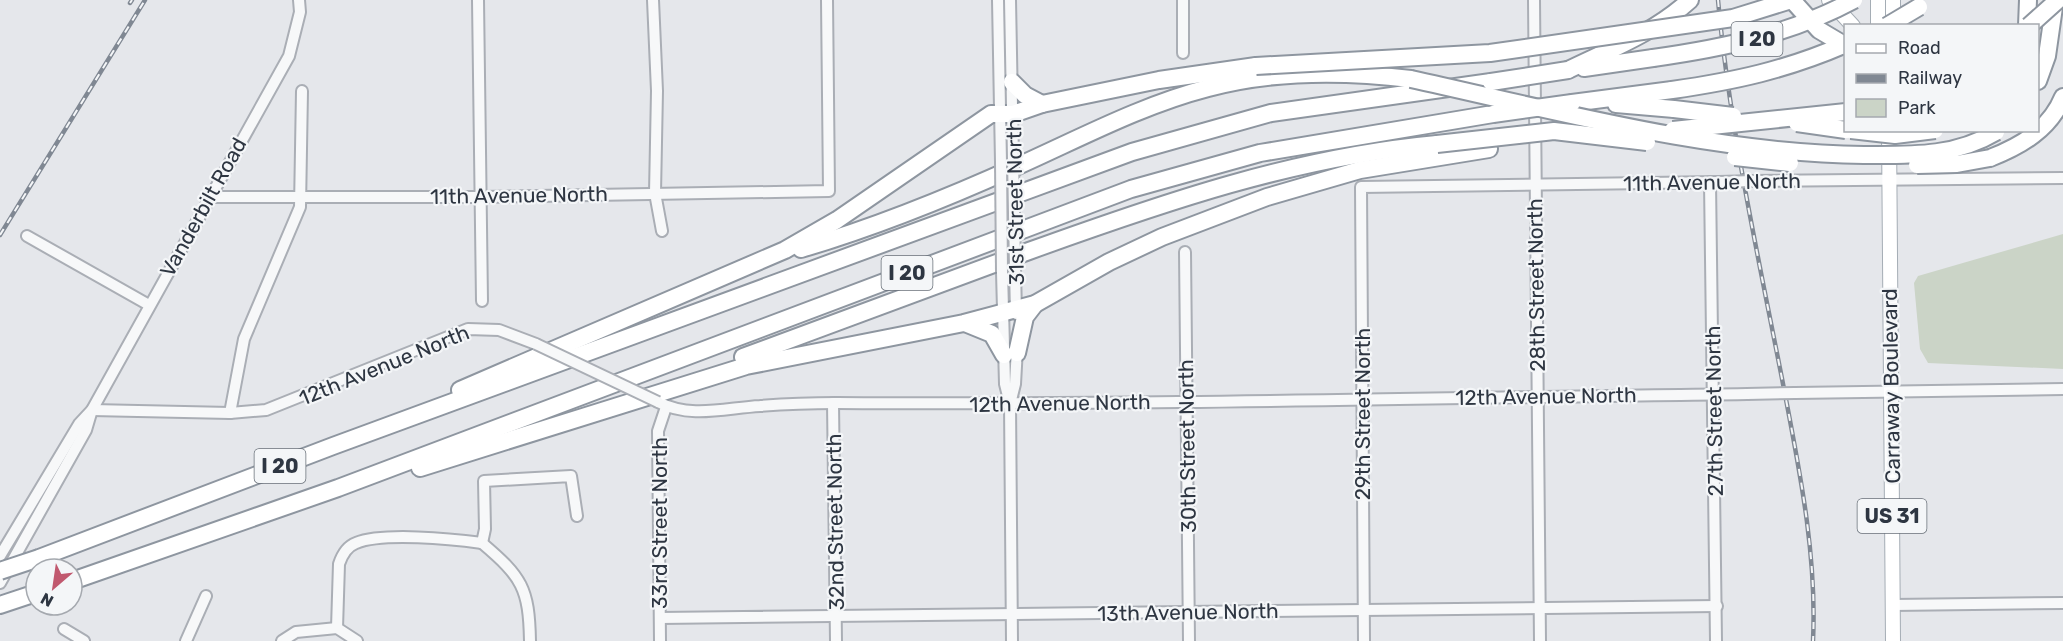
<svg xmlns="http://www.w3.org/2000/svg" width="2063" height="641" font-family="Rubik,sans-serif">
  <style>
    .green { fill: #cbd4c7 }
    .lines { fill: none; stroke-linecap: round; stroke-linejoin: round }
    .minor-casing { stroke: #aaaeb5; stroke-width: 14 }
    .major-casing { stroke: #a5adb5; stroke-width: 16 }
    .highway-casing { stroke: #8e96a0; stroke-width: 20 }
    .minor { stroke: #f7f8f9; stroke-width: 10 }
    .major { stroke: #fff; stroke-width: 14 }
    .highway { stroke: #fff; stroke-width: 16 }
    .rail-casing { stroke: #808893; stroke-width: 4.5 }
    .rail { stroke: #f4f6f8; stroke-width: 2; stroke-dasharray: 7; stroke-linecap: butt }
    .minor-bridge-casing { stroke: #aaaeb5; stroke-width: 14; stroke-linecap: butt }
    .highway-bridge-casing { stroke: #8e96a0; stroke-width: 20; stroke-linecap: butt }
    .minor-bridge { stroke: #f7f8f9; stroke-width: 10 }
    .highway-bridge { stroke: #fff; stroke-width: 16 }
    .labels { text-anchor: middle; dominant-baseline: central; stroke-width: 4.5; stroke-linejoin: round; paint-order: stroke }
    .shield { fill: #f4f6f8; stroke: #697079; stroke-width: 1.5 }
    .shield-label { font-size: 20px; font-weight: bold; fill: #2e3642 }
    .street-label { font-size: 21px; fill: #2e3642; stroke: #f4f6f8 }
  </style>
  <rect width="100%" height="100%" fill="#e5e7eb"/>
  <polygon class="green" points="2063,234 2063,369 1928,363 1920,349 1914,283 1918,276"/>
  <g class="lines">
    <defs>
      <g id="minor">
        <polyline points="478,0 482,301"/>
        <polyline points="653,0 657,91 655,193 662,231"/>
        <polyline points="998,0 1001,162"/>
        <polyline points="1010,0 1013,158"/>
        <polyline points="1183,0 1183,53"/>
        <polyline points="1534,0 1540,641"/>
        <polyline points="1753,181 2063,178"/>
        <polyline points="1710,182 1716,641"/>
        <polyline points="208,197 481,197 829,191 827,0"/>
        <polyline points="27,236 149,305"/>
        <polyline points="1185,252 1189,641"/>
        <polyline points="1015,268 1016,314"/>
        <polyline points="1002,272 1005,384 1010,404 1012,641"/>
        <polyline points="1795,393 2063,389"/>
        <polyline points="1011,400 1015,384 1017,348"/>
        <path d="M 658,402 C 691,419 725,408 760,406 C 785,404 811,403 837,403 C 1140,405 1444,398 1747,394"/>
        <polyline points="833,403 836,641"/>
        <polyline points="92,410 230,413 266,410 468,329 499,330 536,344"/>
        <polyline points="230,413 244,339 300,207 302,91"/>
        <polyline points="482,543 485,529 484,481 571,476 577,516"/>
        <path d="M 482,543 C 522,577 529,588 530,641"/>
        <polyline points="0,556 79,424 92,410 289,56 300,12 299,0"/>
        <polyline points="0,583 86,430 91,413"/>
        <polyline points="1893,605 2063,603"/>
        <polyline points="660,618 1717,606"/>
        <path d="M 337,628 L 339,564 C 342,555 348,546 356,543 C 383,532 452,539 482,543"/>
        <polyline points="64,629 84,641"/>
        <polyline points="186,641 206,596"/>
        <polyline points="282,641 296,632 337,628 357,641"/>
        <polyline points="660,641 658,431 666,407"/>
        <polyline points="1364,641 1361,187 1719,182"/>
      </g>
      <g id="major">
        <polyline points="1829,0 1853,26"/>
        <polyline points="1878,0 1878,26"/>
        <polyline points="1893,0 1893,26"/>
        <polyline points="1889,130 1893,641"/>
      </g>
      <g id="highway">
        <polyline points="2027,26 2028,0"/>
        <polyline points="1584,68 1653,58"/>
        <path d="M 1568,70 C 1611,49 1654,33 1690,0"/>
        <polyline points="2038,81 2047,56 2055,0"/>
        <polyline points="1012,82 1025,95 1042,104"/>
        <polyline points="1572,103 1672,90"/>
        <polyline points="1616,104 1674,109"/>
        <path d="M 1990,158 C 2021,146 2050,129 2063,97"/>
        <path d="M 801,249 C 879,226 957,194 1031,160 C 1088,134 1146,104 1208,88 C 1274,70 1343,71 1411,79"/>
        <polyline points="965,323 992,334 1004,355"/>
        <polyline points="1017,353 1025,317 1035,304"/>
        <path d="M 743,357 C 838,322 933,286 1029,251 C 1162,203 1295,157 1437,144"/>
        <polyline points="460,390 785,250 837,220 991,114 1013,114 1042,104 1159,80 1256,66"/>
        <polyline points="420,468 746,366 964,323 1035,304 1109,262 1162,237 1267,197 1360,170 1489,149"/>
        <polyline points="39,558 333,446 1132,152 1271,113 1491,82"/>
        <polyline points="72,581 338,488 1131,189 1260,153 1493,114"/>
        <polyline points="0,605 36,593"/>
      </g>
    </defs>
    <use href="#minor" class="minor-casing"/>
    <use href="#major" class="major-casing"/>
    <use href="#highway" class="highway-casing"/>
    <use href="#minor" class="minor"/>
    <use href="#major" class="major"/>
    <use href="#highway" class="highway"/>
    <defs>
      <g id="rail">
        <path d="M 1718,0 C 1730,131 1759,260 1784,389 C 1800,473 1817,556 1813,641"/>
        <polyline points="130,3 132,0"/>
        <polyline points="0,235 145,0"/>
      </g>
    </defs>
    <use href="#rail" class="rail-casing"/>
    <use href="#rail" class="rail"/>
    <defs>
      <g id="minor-bridge">
        <polyline points="1013,158 1015,268"/>
        <polyline points="1001,162 1002,272"/>
        <polyline points="1719,182 1753,181"/>
        <polyline points="536,344 658,402"/>
        <polyline points="1747,394 1795,393"/>
      </g>
      <g id="highway-bridge">
        <polyline points="1792,0 1819,30 1846,46"/>
        <polyline points="1887,26 1919,7"/>
        <polyline points="2029,26 2058,0"/>
        <path d="M 1653,58 C 1724,48 1791,34 1854,0"/>
        <polyline points="1256,66 1490,53 1733,18 1791,0"/>
        <path d="M 1411,79 C 1561,112 1710,153 1864,155 C 1911,155 1954,157 1996,132"/>
        <polyline points="1491,82 1568,70"/>
        <path d="M 1672,90 C 1735,81 1786,70 1846,44"/>
        <polyline points="1674,109 1733,116"/>
        <polyline points="1493,114 1572,103"/>
        <polyline points="1797,123 1846,130"/>
        <polyline points="1673,130 1846,112"/>
        <polyline points="1851,130 1895,135 1935,130"/>
        <polyline points="1437,144 1554,131 1647,142"/>
        <polyline points="1735,157 1790,163"/>
        <polyline points="1917,165 1957,164 1990,158"/>
        <polyline points="0,571 39,558"/>
      </g>
    </defs>
    <use href="#minor-bridge" class="minor-bridge-casing"/>
    <use href="#highway-bridge" class="highway-bridge-casing"/>
    <use href="#minor-bridge" class="minor-bridge"/>
    <use href="#highway-bridge" class="highway-bridge"/>
  </g>
  <g class="labels">
    <g class="shield">
      <rect x="1731.5" y="22" width="51" height="34" rx="4.5"/>
      <rect x="881.5" y="256" width="51" height="34" rx="4.5"/>
      <rect x="254.5" y="449" width="51" height="34" rx="4.5"/>
      <rect x="1857.5" y="499" width="69" height="34" rx="4.5"/>
    </g>
    <g class="shield-label">
      <text x="1757" y="39">I 20</text>
      <text x="907" y="273">I 20</text>
      <text x="280" y="466">I 20</text>
      <text x="1892" y="516">US 31</text>
    </g>
    <g class="street-label">
      <text transform="translate(1712 182) rotate(-1)">11th Avenue North</text>
      <text transform="translate(519 195) rotate(-1)">11th Avenue North</text>
      <text transform="translate(1015 202) rotate(-91)">31st Street North</text>
      <text transform="translate(203 207) rotate(-61)">Vanderbilt Road</text>
      <text transform="translate(1536 285) rotate(-91)">28th Street North</text>
      <text transform="translate(384 365) rotate(-22)">12th Avenue North</text>
      <text transform="translate(1891 386) rotate(-91)">Carraway Boulevard</text>
      <text transform="translate(1546 396) rotate(-1)">12th Avenue North</text>
      <text transform="translate(1060 403) rotate(-1)">12th Avenue North</text>
      <text transform="translate(1714 411) rotate(-91)">27th Street North</text>
      <text transform="translate(1362 414) rotate(-90)">29th Street North</text>
      <text transform="translate(1187 446) rotate(-91)">30th Street North</text>
      <text transform="translate(835 522) rotate(-91)">32nd Street North</text>
      <text transform="translate(659 523) rotate(-90)">33rd Street North</text>
      <text transform="translate(1188 612) rotate(-1)">13th Avenue North</text>
    </g>
  </g>
  <rect x="1844" y="24" width="195" height="108" fill="#f4f6f8" stroke="#a5a9af" stroke-width="1.5"/>
  <rect x="1856" y="44" width="30" height="9" fill="#ffffff" stroke="#a5a9af" stroke-width="1.5"/>
  <text x="1898" y="54" font-size="18" fill="#2e3642">Road</text>
  <rect x="1856" y="74" width="30" height="9" fill="#808893" stroke="#a5a9af" stroke-width="1.5"/>
  <text x="1898" y="84" font-size="18" fill="#2e3642">Railway</text>
  <rect x="1856" y="99" width="30" height="18" fill="#cbd4c7" stroke="#a5a9af" stroke-width="1.5"/>
  <text x="1898" y="114" font-size="18" fill="#2e3642">Park</text>
  <g transform="translate(54 587) rotate(209)"><circle r="28" fill="#f4f6f8" stroke="#a5a9af" stroke-width="1.5"/>
  <path d="M0-4.5L10 22L0 15L-10 22Z" fill="#c1596f"/>
  <text y="-9" font-size="16" font-weight="bold" text-anchor="middle" fill="#2e3642">N</text>
  </g>
</svg>
